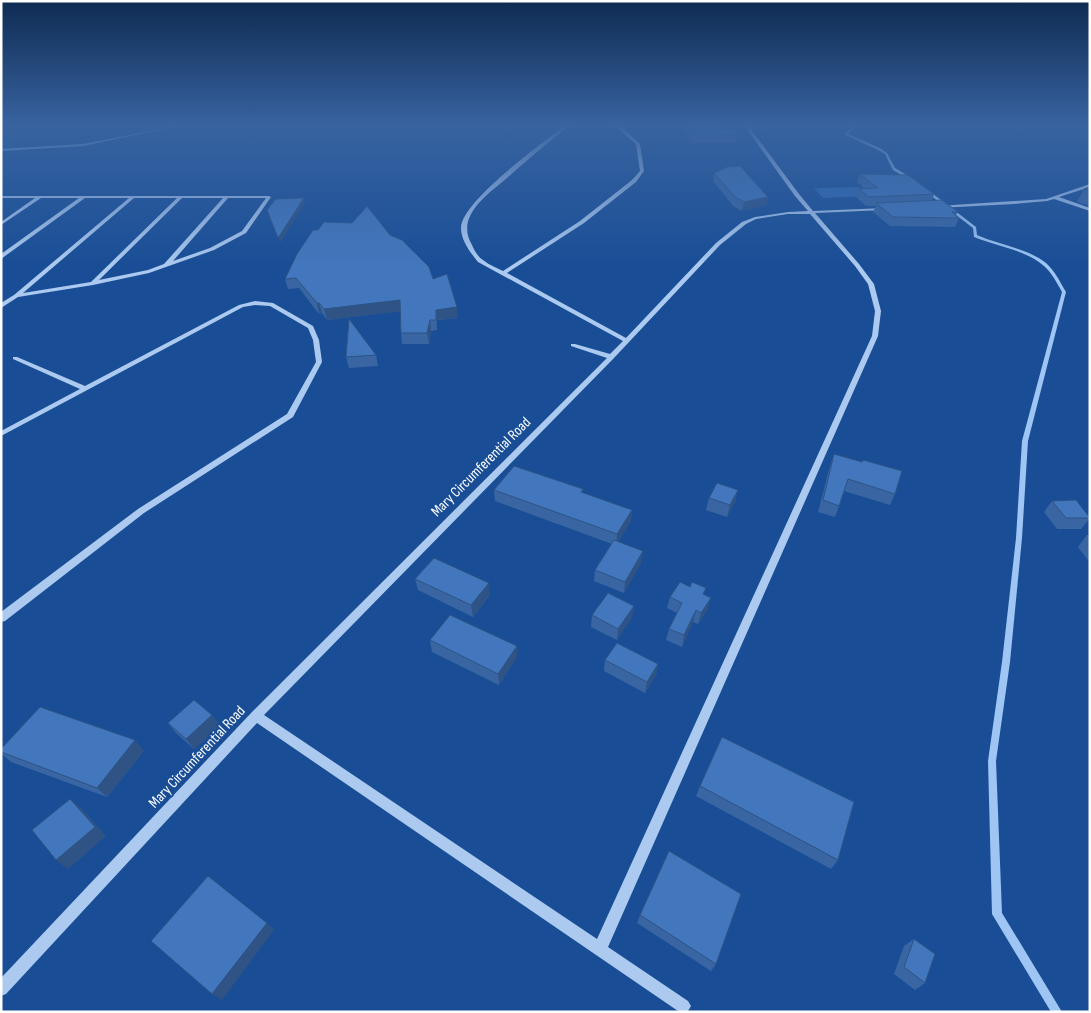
<svg xmlns="http://www.w3.org/2000/svg" width="1091" height="1013" font-family="'Sofia Sans Condensed',sans-serif">
  <style>
    .green { fill: #2d68b4 }
    .lines { fill: none; stroke-linecap: round; stroke-linejoin: round }
    .stream { fill: #9ec5f3; fill-rule: evenodd }
    .minor { fill: #accaf0; fill-rule: evenodd }
    .wall { fill: #3966a3 }
    .shaded-wall { fill: #2e5384 }
    .building { fill: #4277bd; stroke: #2e5384 }
    .labels { text-anchor: middle; dominant-baseline: central; stroke-width: 4; stroke-linejoin: round; paint-order: stroke }
    .street-label { font-size: 15px; fill: #fff; stroke: #194e96 }
  </style>
  <rect width="100%" height="100%" fill="#194e96"/>
  <polygon class="green" points="859,187 870,196 823,198 814,188"/>
  <g class="lines">
    <g class="stream">
      <polygon points="185,124 188,124 83,146 1,151 1,149 83,144"/>
      <polygon points="853,124 855,124 858,125 848,134 880,148 887,153 895,168 910,177 910,179 908,179 893,170 885,154 878,150 845,135 845,133 855,125"/>
      <path d="M 926,190 L 928,190 L 976,227 L 977,235 C 999,245 1027,248 1046,263 C 1055,271 1060,282 1066,292 L 1028,441 L 1022,538 L 1010,662 L 996,761 L 1002,913 L 1062,1012 L 1051,1012 L 992,914 L 988,761 L 1002,662 L 1016,538 L 1022,441 L 1062,292 C 1057,283 1052,273 1044,266 C 1026,250 996,246 974,237 L 973,228 L 926,192 Z"/>
    </g>
    <g class="minor">
      <path d="M 587,124 L 601,124 L 618,126 L 623,128 L 640,144 L 644,171 L 636,182 L 584,223 L 507,273 L 626,338 L 716,243 L 742,222 L 755,217 L 788,212 L 808,211 L 795,196 L 743,124 L 747,124 L 799,194 L 813,211 L 885,208 L 887,209 L 885,210 L 815,213 L 859,264 L 874,284 L 881,311 L 878,336 L 608,947 L 688,1001 L 691,1006 L 688,1011 L 678,1011 L 257,723 L 6,994 L 1,996 L 1,978 L 252,712 L 607,358 L 571,346 L 571,344 L 575,344 L 610,354 L 623,341 L 478,262 C 471,253 461,241 461,228 C 461,202 541,144 563,127 L 569,125 ZM 596,125 L 617,128 L 636,144 L 640,171 L 632,180 L 580,221 L 503,271 C 497,268 489,265 483,260 C 478,257 474,250 472,245 C 455,216 487,195 507,178 C 526,161 545,145 565,129 L 570,127 ZM 788,214 L 810,214 L 855,266 L 868,284 L 875,311 L 872,336 L 597,939 L 264,715 L 614,358 L 720,245 L 746,224 L 756,219 Z"/>
      <polygon points="1090,184 1090,187 1059,197 1090,208 1090,211 1054,199 1047,201 1014,204 938,208 936,207 938,206 1046,199"/>
      <path d="M 1,196 L 269,196 L 271,197 L 246,233 L 214,250 L 149,273 L 93,285 L 18,297 L 1,308 L 1,303 L 14,295 L 129,198 L 85,198 L 1,259 L 1,254 L 79,198 L 41,198 L 1,225 L 1,222 L 35,198 L 1,198 ZM 134,198 L 177,198 L 91,282 L 23,293 ZM 182,198 L 223,198 L 164,264 L 148,270 L 99,280 ZM 228,198 L 266,198 L 242,231 L 210,248 L 173,261 Z"/>
      <polygon points="255,301 273,303 313,326 319,340 322,362 293,417 144,513 5,621 1,622 1,612 138,509 287,414 316,362 313,340 308,328 270,306 255,305 243,307 1,436 1,431 80,389 13,359 13,357 17,357 85,386 239,305"/>
    </g>
  </g>
  <g class="wall">
    <polygon points="680,124 711,124 737,132 735,143 691,143"/>
    <polygon points="714,173 768,197 766,205 742,211 733,206 713,181"/>
    <polygon points="860,174 934,194 932,201 958,212 956,215 959,218 955,227 890,226 873,212 876,206 866,206 856,197 859,189 865,189 857,182"/>
    <polygon points="1090,187 1090,206 1077,202 1084,189"/>
    <polygon points="390,235 433,279 458,318 437,320 437,330 431,331 429,344 402,344 401,333 400,311 327,320 322,313 319,314 299,288 288,289 285,279"/>
    <polygon points="376,355 378,366 349,368 346,357"/>
    <polygon points="834,454 895,494 890,505 844,491 839,506 835,517 818,512 830,466"/>
    <polygon points="583,489 582,492 631,521 618,542 641,563 624,593 594,581 595,570 612,544 495,501 494,490"/>
    <polygon points="738,490 735,502 727,517 706,510 709,498"/>
    <polygon points="1052,501 1090,517 1090,518 1081,529 1057,529 1044,512"/>
    <polygon points="1087,535 1090,535 1090,563 1078,547"/>
    <polygon points="415,579 490,595 473,617 418,590"/>
    <polygon points="704,594 708,609 698,624 693,622 682,647 666,640 669,629 677,613 667,608 670,597"/>
    <polygon points="634,606 632,617 617,640 591,627 592,615"/>
    <polygon points="430,640 517,657 499,685 432,652"/>
    <polygon points="605,660 658,664 656,675 645,693 604,671"/>
    <polygon points="212,715 220,726 194,749 176,733 168,723"/>
    <polygon points="1,749 144,751 107,797 11,762 1,753"/>
    <polygon points="700,786 838,860 831,869 696,796"/>
    <polygon points="640,915 716,964 711,971 637,923"/>
    <polygon points="914,939 925,983 915,990 894,974 904,946"/>
  </g>
  <g class="shaded-wall">
    <polygon points="768,197 766,205 742,211 744,202"/>
    <polygon points="304,198 305,203 280,243 278,238"/>
    <polygon points="400,300 402,311 327,320 324,309"/>
    <polygon points="317,303 319,303 322,313 319,314"/>
    <polygon points="457,307 458,318 437,320 437,330 436,310"/>
    <polygon points="430,320 431,331 429,344 427,333"/>
    <polygon points="738,490 735,502 727,517 730,505"/>
    <polygon points="632,510 631,521 616,545 617,534"/>
    <polygon points="643,551 641,563 624,593 625,582"/>
    <polygon points="489,583 490,595 473,617 471,605"/>
    <polygon points="711,598 708,609 698,624 701,613"/>
    <polygon points="634,606 632,617 617,640 618,629"/>
    <polygon points="696,610 693,622 682,647 684,635"/>
    <polygon points="517,646 517,657 499,685 498,674"/>
    <polygon points="658,664 656,675 645,693 647,682"/>
    <polygon points="212,715 220,726 194,749 186,739"/>
    <polygon points="135,740 144,751 107,797 97,788"/>
    <polygon points="70,799 82,809 106,836 68,869 56,860"/>
    <polygon points="267,923 274,930 222,1000 212,994"/>
  </g>
  <g class="building">
    <polygon points="685,124 711,124 737,132 737,135 692,135"/>
    <polygon points="740,166 768,197 744,202 735,197 714,173 727,167"/>
    <polygon points="860,174 908,175 934,194 869,197 859,189 878,188"/>
    <polygon points="1090,187 1090,190 1084,189"/>
    <polygon points="304,198 278,238 267,210 276,199"/>
    <polygon points="942,200 958,212 952,212 959,218 893,217 876,203"/>
    <polygon points="367,206 390,235 402,240 429,267 433,279 447,274 457,307 436,310 436,320 430,320 427,333 401,333 400,300 324,309 319,303 317,303 296,278 285,279 297,254 313,230 318,230 324,222 352,223"/>
    <polygon points="349,319 376,355 346,357"/>
    <polygon points="834,454 862,462 863,460 902,471 895,494 848,479 839,506 823,500"/>
    <polygon points="514,466 583,489 581,492 632,510 617,534 494,490"/>
    <polygon points="717,483 738,490 730,505 709,498"/>
    <polygon points="1076,500 1090,518 1066,518 1052,501"/>
    <polygon points="614,540 643,551 625,582 595,570"/>
    <polygon points="434,558 489,583 471,605 415,579"/>
    <polygon points="680,582 690,587 692,582 706,588 703,594 711,598 701,613 696,610 684,635 669,629 682,603 670,597"/>
    <polygon points="608,593 634,606 618,629 592,615"/>
    <polygon points="450,615 517,646 498,674 430,640"/>
    <polygon points="617,643 658,664 647,682 605,660"/>
    <polygon points="194,700 212,715 186,739 168,723"/>
    <polygon points="40,707 135,740 97,788 1,752 1,749"/>
    <polygon points="722,737 854,802 838,860 700,786"/>
    <polygon points="70,799 95,827 56,860 32,830"/>
    <polygon points="669,851 741,894 716,964 640,915"/>
    <polygon points="208,876 267,923 212,994 151,941"/>
    <polygon points="914,939 935,954 925,983 904,967"/>
  </g>
  <linearGradient id="sky" x2="0" y2="1"><stop stop-color="#0e2b52"/><stop offset="0.47" stop-color="#3863a0"/><stop offset="1" stop-color="#3863a0" stop-opacity="0"/></linearGradient>
  <rect width="1091" height="265" fill="url(#sky)"/>
  <g class="labels">
    <g class="street-label">
      <text transform="translate(481 467) rotate(-45)">Mary Circumferential Road</text>
      <text transform="translate(197 757) rotate(-47)">Mary Circumferential Road</text>
    </g>
  </g>
  <rect width="1091" height="1013" fill="none" stroke="#ffffff" stroke-width="5"/>
</svg>
